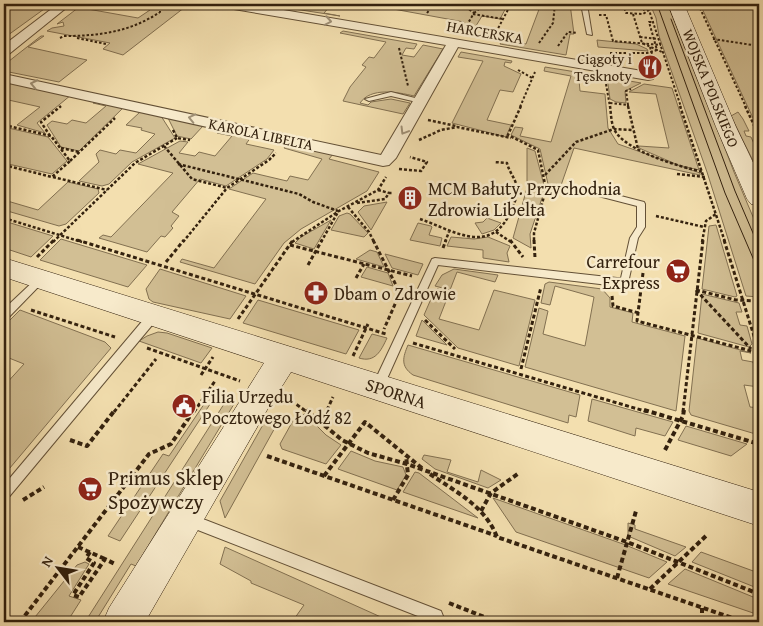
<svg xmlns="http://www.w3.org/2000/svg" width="763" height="626" font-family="'Gentium Book Plus',serif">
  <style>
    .green { fill: #d2bf94; stroke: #827051 }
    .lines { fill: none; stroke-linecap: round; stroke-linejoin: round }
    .lane-casing { stroke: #635036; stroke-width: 2 }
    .street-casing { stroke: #635036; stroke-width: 2 }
    .secondary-casing { stroke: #33210e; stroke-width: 1 }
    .path-far3 { stroke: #33210e; stroke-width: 2; stroke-dasharray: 2.5 2; stroke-linecap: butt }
    .path-far2 { stroke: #33210e; stroke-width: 2.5; stroke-dasharray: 3 2; stroke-linecap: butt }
    .path-far1 { stroke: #33210e; stroke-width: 3; stroke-dasharray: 4 2.5; stroke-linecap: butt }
    .path { stroke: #33210e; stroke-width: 4; stroke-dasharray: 5 3; stroke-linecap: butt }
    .lane { fill: #f7eacb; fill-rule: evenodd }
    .street { fill: #f7eacb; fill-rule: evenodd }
    .secondary { fill: #f7eacb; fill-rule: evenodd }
    .tram { stroke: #33210e; stroke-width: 1 }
    .oneway { stroke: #9f9076 }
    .labels { text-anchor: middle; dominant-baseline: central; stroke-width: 5; stroke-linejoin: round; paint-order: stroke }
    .far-street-label { font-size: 15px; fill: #33210e; stroke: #f7eacb }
    .far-poi-label { font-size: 15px; fill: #33210e; stroke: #f7eacb; text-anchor: end }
    .poi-label { font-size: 18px; fill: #33210e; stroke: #f7eacb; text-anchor: start }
    .street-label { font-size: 18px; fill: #33210e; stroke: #f7eacb }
    .near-poi-label { font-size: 21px; fill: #33210e; stroke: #f7eacb; text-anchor: start }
  </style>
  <rect width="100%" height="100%" fill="#f3dfaf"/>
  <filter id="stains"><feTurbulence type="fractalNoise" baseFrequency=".004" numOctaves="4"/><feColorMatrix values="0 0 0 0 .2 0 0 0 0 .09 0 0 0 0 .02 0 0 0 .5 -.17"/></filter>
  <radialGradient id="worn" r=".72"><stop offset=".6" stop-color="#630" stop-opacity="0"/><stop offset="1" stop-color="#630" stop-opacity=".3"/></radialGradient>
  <g class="green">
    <polygon points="4,4 51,4 4,38"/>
    <polygon points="83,4 87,4 82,8 138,18 150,10 140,8 189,4 123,55 103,49 110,43 47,31 52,28 64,26 63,22 57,24"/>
    <polygon points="292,4 312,6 315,4 332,4 324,13 340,16 288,8"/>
    <polygon points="379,4 508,4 500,19 482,16 471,34 459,32 464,22 377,6"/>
    <polygon points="541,4 570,4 574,34 570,34 566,55 500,44 502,40 526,44"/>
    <polygon points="650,4 669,4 734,172 759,231 759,297 746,296 707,172 659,36 656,18"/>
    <polygon points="700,4 759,4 759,131"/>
    <path d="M 343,31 L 417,44 L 414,49 L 406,48 L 402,55 L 414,57 L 423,45 L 443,49 L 414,96 C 397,92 371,87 360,103 L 368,105 L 371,102 L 391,99 L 410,103 L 403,114 L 343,101 L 350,87 L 366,67 L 362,65 L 369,57 L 374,58 L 386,42 L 340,33 Z"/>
    <polygon points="41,36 44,36 28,47 87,60 59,82 4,71 4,65"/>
    <polygon points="597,40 636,44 647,49 648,51 598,47"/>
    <polygon points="461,52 512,61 511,63 505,62 504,66 521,74 513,92 500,90 487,120 511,125 506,137 452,123 483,61 458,57"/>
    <polygon points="545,67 595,75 595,77 591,80 579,80 580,91 605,94 608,128 618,144 700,173 700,175 574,148 559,191 548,184 540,149 511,135 515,127 523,128 520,136 551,142 571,76 544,71"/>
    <polygon points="607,77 641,83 625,91 626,103 616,102 610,99"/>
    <polygon points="4,81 71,95 37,123 45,133 17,125 40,107 4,99"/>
    <polygon points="644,84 672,88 699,170 678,165 639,148 639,146 669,148 656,94 629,92"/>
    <polygon points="95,102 124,107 79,151 61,147 47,125 52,121 67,124 72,120 86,123 106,106 93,103"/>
    <polygon points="140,112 161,116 175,138 132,162 109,184 102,186 79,181 99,162 96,154 100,150 116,154 120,150 136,153 155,134 141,130 142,128 126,125"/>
    <polygon points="738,112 743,119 749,131 744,131 746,136 751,137 759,155 759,173 731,116"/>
    <polygon points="168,118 203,126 191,139 177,136"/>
    <polygon points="4,127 48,137 67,161 52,174 4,163"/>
    <polygon points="219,131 251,137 246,144 274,150 267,159 226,186 200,179 172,212 179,216 171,226 173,228 165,237 161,236 147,252 99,238 103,235 111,237 173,173 138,164 180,141 188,142 179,153 195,156 199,152 215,156 232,136 217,133"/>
    <polygon points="287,144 333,154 329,159 379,172 367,191 301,229 284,243 255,284 180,262 182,259 214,268 266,199 229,189 253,173 287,181 290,176 308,180 322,159 284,148"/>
    <polygon points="527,148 535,151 545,189 530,234 531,248 513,238 527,188"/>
    <polygon points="68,182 98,189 99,193 66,224 59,226 4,210 4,200 38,210"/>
    <polygon points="387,202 371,230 358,212 364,206"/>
    <polygon points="347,213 350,214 368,233 364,237 331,230 339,216"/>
    <polygon points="487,218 501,223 494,230 482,234 475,223 483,222"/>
    <polygon points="331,220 314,249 295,243 301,237"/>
    <polygon points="4,221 53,236 31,257 4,248"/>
    <polygon points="418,223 431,226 432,227 429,235 442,238 440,246 410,240"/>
    <polygon points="716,225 737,296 735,297 702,289 709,226"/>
    <polygon points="451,237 474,239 488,237 510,246 507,253 509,262 483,258 483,250 447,246"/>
    <polygon points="61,239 147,265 128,287 40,260"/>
    <polygon points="370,250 377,252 384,267 356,259"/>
    <polygon points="385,254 423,264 418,275 392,268"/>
    <polygon points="367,267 388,273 393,286 361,277"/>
    <polygon points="160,269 246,296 230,319 153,302 149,299 146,289"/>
    <polygon points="454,269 498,275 495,282 457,272 450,290 435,286 442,275"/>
    <polygon points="549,282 602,289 610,298 610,307 633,313 632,322 685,336 676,411 525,367 539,308 548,311 543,334 585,346 594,297 555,286 550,305 541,303 545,284"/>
    <polygon points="494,290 535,300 519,366 458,348 424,315 434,292 448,296 439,319 479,330"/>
    <polygon points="702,294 739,303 742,312 736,312 740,325 747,326 752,344 749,347 698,333"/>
    <polygon points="258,300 359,330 346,354 243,323"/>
    <polygon points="20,310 105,342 111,348 4,475 4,386 24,364 4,356 4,326"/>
    <polygon points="422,320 447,345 416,336"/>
    <polygon points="158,332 167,333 212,348 201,363 139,341 147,336"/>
    <path d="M 372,334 L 387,338 C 381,351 375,363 359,358 Z"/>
    <polygon points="697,338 751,353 740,351 742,360 753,362 759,383 759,387 744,385 750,407 759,408 759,435 691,415 689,411"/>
    <path d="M 408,345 L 580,395 L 576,417 L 569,415 L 568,423 L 413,375 C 400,366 403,357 408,345 Z"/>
    <polygon points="215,388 220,389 120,541 108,536 163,454 169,456"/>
    <polygon points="592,399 673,422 665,436 636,428 635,436 588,421"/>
    <polygon points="229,402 234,404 136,566 131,564 95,622 85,622 224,404"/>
    <polygon points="269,414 277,424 225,518 220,501"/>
    <polygon points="305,414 326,435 341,445 326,464 282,449 280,444 295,417"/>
    <polygon points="686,426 747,444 731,456 678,440"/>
    <polygon points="351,451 375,461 403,467 406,475 397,490 338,469"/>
    <polygon points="424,455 451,460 447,472 478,482 481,470 501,480 488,488 435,469 422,459"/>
    <polygon points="415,472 419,473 478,518 403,492"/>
    <polygon points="493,498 623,544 667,562 649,578 516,532"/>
    <polygon points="628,523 635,525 635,529 686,547 675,556 628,536"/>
    <polygon points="225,547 392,622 292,622 304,605 251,583 251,581 220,564"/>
    <polygon points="701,552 756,572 757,588 692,562"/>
    <polygon points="85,562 89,564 69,596 81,600 67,622 31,622 77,565"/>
    <polygon points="685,569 758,599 759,615 668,584"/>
  </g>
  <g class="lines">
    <defs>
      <g id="lane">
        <polygon points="581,4 587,4 592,35 587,34"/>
        <polygon points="391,92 423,100 425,101 421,103 391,96 369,101 365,99"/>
        <polygon points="582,186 644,202 645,204 645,227 638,238 628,283 617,286 438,265 382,390 378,392 374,390 372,387 432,259 435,258 617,278 621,278 630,238 637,227 637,206 579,191 578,189"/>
        <polygon points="41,275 46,279 44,281 8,318 4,319 4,309 38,277"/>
        <polygon points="154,311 158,312 159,315 158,318 8,498 4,500 4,485 150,312"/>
        <polygon points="190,514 441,611 443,616 441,622 427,622 428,620 185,525 184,520 185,515"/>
      </g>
      <g id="street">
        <polygon points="58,4 71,4 9,54 4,55 4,45"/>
        <polygon points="222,4 248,4 648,72 653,73 655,76 653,79 648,80 458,47 396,158 389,165 383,166 4,82 4,74 381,155 446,45 228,8"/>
      </g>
      <g id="secondary">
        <polygon points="668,4 684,4 736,127 759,175 759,206 751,204 747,199 716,127"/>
        <polygon points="4,258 759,492 759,526 291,372 267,410 145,622 103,622 109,608 264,363 4,277"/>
      </g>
    </defs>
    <use href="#lane" class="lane-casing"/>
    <use href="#street" class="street-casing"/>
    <use href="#secondary" class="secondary-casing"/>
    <g class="path-far3">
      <polyline points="196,4 211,6"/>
      <polyline points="462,4 474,13 464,30"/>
      <polyline points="623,4 626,13 643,14 649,10"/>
      <polyline points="642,4 645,13"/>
      <polyline points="647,4 681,107"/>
      <polyline points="698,4 746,107"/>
      <polyline points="160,5 172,4"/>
      <polyline points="427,13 434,4"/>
      <polyline points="474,13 485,4"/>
      <polyline points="473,14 503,19"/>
      <polyline points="633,14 642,43 664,53"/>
      <polyline points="599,15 606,15 613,41 661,45"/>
      <polyline points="494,36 511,4"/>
      <polyline points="640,37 659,39"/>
      <path d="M 60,38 L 64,36 C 99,36 130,32 160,12 L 160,5 L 137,6"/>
      <polyline points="77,38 106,44"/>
      <polyline points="713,39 759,46"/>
      <polyline points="539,43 553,23 555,4"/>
      <polyline points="558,46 568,32 577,33"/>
      <polyline points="650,47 655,64"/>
      <polyline points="399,48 408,86"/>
      <polyline points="610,53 647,53 657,50 649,22 654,22"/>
      <polyline points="518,70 532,78"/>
      <polyline points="606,84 610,107"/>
      <polyline points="610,103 628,105 626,91 631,89"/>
      <polyline points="628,105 628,107"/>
      <polyline points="520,107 535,72"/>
    </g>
    <g class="path-far2">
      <polyline points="521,106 508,135 538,150 546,189 534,233 534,242"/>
      <path d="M 610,106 C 611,113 611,122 614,129 C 624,151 681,167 703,172"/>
      <polyline points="628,106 638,149"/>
      <polyline points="680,106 725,242"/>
      <polyline points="745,106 759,136"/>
      <polyline points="428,120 456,126"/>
      <polyline points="4,125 51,136 70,161 52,177 4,165"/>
      <polyline points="173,130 177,138 190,140"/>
      <polyline points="50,136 41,122 61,106"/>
      <polyline points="419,140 441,130 457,127 511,138"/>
      <polyline points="164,146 192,179 227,188"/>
      <polyline points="61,148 79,152"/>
      <polyline points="70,161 115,118"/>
      <polyline points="178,164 299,194 313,202 338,211"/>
      <polyline points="399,169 421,171 427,162 410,157"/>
      <polyline points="677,174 705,177"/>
      <polyline points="545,175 576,142 614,129 633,130"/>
      <polyline points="53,177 107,190"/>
      <polyline points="546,189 570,195"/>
      <polyline points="378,190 389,193"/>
      <polyline points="357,203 385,199 389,193 392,193"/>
      <polyline points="348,207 369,232 374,242"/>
      <polyline points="656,216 704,227"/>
      <polyline points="4,218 82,242"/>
      <path d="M 420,219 C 450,229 487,255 508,217 C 512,209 518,197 517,188 C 516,179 509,172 507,163 L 494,162"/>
      <polyline points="496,232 511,242"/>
      <polyline points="53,242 135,163 177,138"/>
      <polyline points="183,242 227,188 269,160 276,153"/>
      <polyline points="292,242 339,211 378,190 386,177"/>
      <polyline points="321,242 338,212"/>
      <polyline points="445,242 449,232"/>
      <polyline points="702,242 706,221 716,214"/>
    </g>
    <g class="path-far1">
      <polyline points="77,240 386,334"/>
      <polyline points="373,240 400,293 384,329"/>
      <polyline points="510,240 523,257"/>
      <polyline points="534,240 535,258"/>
      <polyline points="724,240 759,352"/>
      <polyline points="290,245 412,276"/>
      <polyline points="443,248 446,240"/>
      <polyline points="37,257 54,240"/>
      <polyline points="166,262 184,240"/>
      <polyline points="308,265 322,240"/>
      <polyline points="643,273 637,321 759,353"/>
      <polyline points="356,278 364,264"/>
      <polyline points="437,290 448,293"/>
      <polyline points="696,290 751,349"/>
      <polyline points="696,290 736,300 759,301"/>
      <polyline points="612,296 613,306 639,313"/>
      <polyline points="31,310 115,337"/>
      <polyline points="238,319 293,240"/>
      <polyline points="425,320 455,349"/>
      <polyline points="413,343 648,412"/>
      <polyline points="147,348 240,381"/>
      <polyline points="353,356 368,324"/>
      <polyline points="521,369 541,287"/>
      <polyline points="201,375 213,357"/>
      <polyline points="286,397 307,412"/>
      <polyline points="327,410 333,397"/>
      <polyline points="114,412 156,359"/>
      <polyline points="194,412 215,381"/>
      <polyline points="683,412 703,240"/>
    </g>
    <g class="path">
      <polyline points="306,410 342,440 368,453 407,464 627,542 759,594"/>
      <polyline points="644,410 759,444"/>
      <polyline points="70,440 87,446 115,410"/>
      <polyline points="665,450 683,416 684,410"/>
      <polyline points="267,456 497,536"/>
      <path d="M 430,474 C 456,492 485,506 497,537 L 744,622"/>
      <polyline points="324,476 365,422 423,469"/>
      <polyline points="23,500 44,487"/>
      <polyline points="393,500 408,475 406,456"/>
      <polyline points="481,511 491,493 519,473"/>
      <polyline points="78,547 105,559"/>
      <polyline points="90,552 86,558 94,563 73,595 79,597 105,559 115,564"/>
      <polyline points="617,578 636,511"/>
      <polyline points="650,589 708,534"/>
      <polyline points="449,603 497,622"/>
      <polyline points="702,608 702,622"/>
      <polyline points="20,622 149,454 171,444 194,410"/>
    </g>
    <use href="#lane" class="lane"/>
    <use href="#street" class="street"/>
    <use href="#secondary" class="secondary"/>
    <g class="tram">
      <polyline points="657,4 725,193 759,272"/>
      <polyline points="671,19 735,191 759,247"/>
    </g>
  </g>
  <defs><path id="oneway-chevron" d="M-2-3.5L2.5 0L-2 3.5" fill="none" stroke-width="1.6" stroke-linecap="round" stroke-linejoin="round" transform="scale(1.25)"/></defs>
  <g class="oneway">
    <use href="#oneway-chevron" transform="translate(328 21) rotate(10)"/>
    <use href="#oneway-chevron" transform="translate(34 84) rotate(-168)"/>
    <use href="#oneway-chevron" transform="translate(192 118) rotate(-167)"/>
    <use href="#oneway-chevron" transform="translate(404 131) rotate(121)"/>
  </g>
  <defs>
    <symbol id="restaurant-disc" viewBox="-11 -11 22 22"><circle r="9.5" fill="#8f2418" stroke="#f7eacb"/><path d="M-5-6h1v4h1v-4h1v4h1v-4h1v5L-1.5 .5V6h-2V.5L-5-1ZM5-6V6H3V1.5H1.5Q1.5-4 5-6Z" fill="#fff"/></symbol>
    <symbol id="building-disc" viewBox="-11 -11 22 22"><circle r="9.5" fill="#8f2418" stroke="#f7eacb"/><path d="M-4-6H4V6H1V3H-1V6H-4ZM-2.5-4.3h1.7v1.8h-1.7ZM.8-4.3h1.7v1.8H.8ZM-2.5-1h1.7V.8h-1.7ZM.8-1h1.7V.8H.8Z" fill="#fff"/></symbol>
    <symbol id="supermarket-disc" viewBox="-11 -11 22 22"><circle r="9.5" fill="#8f2418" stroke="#f7eacb"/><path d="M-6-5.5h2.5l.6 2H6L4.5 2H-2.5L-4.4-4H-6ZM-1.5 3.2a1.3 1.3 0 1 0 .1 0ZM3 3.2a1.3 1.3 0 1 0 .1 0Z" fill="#fff"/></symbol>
    <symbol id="pharmacy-disc" viewBox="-11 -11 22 22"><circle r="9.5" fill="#8f2418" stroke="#f7eacb"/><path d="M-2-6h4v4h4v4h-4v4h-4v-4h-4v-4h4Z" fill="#fff"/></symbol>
    <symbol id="civic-disc" viewBox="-11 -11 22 22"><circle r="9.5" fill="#8f2418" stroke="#f7eacb"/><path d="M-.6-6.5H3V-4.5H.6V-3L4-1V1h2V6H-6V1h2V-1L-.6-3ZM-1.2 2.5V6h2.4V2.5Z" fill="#fff"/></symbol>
  </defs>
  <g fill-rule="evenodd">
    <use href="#restaurant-disc" x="636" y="53" width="28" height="28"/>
    <use href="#building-disc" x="396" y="184" width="28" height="28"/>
    <use href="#supermarket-disc" x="664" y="257" width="28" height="28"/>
    <use href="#pharmacy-disc" x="302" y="279" width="28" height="28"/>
    <use href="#civic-disc" x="170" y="392" width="28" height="28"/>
    <use href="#supermarket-disc" x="76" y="475" width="28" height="28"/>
  </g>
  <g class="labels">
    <g class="far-street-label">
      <text transform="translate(485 32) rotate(10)">HARCERSKA</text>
      <text transform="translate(711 88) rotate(68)">WOJSKA POLSKIEGO</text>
      <text transform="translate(261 134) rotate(12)">KAROLA LIBELTA</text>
    </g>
    <g class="far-poi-label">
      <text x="632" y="58">Ciągoty i<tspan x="632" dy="17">Tęsknoty</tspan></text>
    </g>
    <g class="poi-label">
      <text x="428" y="188">MCM Bałuty. Przychodnia<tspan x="428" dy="21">Zdrowia Libelta</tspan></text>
      <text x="660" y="261" text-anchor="end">Carrefour<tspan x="660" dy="21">Express</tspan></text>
      <text x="334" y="293">Dbam o Zdrowie</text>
      <text x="202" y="396">Filia Urzędu<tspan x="202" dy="21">Pocztowego Łódź 82</tspan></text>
    </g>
    <g class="street-label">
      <text transform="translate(396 393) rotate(18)">SPORNA</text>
    </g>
    <g class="near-poi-label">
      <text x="108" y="477">Primus Sklep<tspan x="108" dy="24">Spożywczy</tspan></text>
    </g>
  </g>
  <rect width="763" height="626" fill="none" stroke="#f3dfaf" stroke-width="20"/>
  <rect x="5" y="5" width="753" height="616" fill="none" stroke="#33210e" stroke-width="2.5"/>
  <rect x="10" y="10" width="743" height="606" fill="none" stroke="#33210e"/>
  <g transform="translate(58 568) rotate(301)" stroke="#f7eacb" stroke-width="4" paint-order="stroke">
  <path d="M0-4L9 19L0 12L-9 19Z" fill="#33210e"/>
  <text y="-8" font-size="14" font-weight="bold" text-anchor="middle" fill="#33210e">N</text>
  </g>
  <rect width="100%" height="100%" filter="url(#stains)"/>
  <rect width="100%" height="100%" fill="url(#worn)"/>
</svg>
